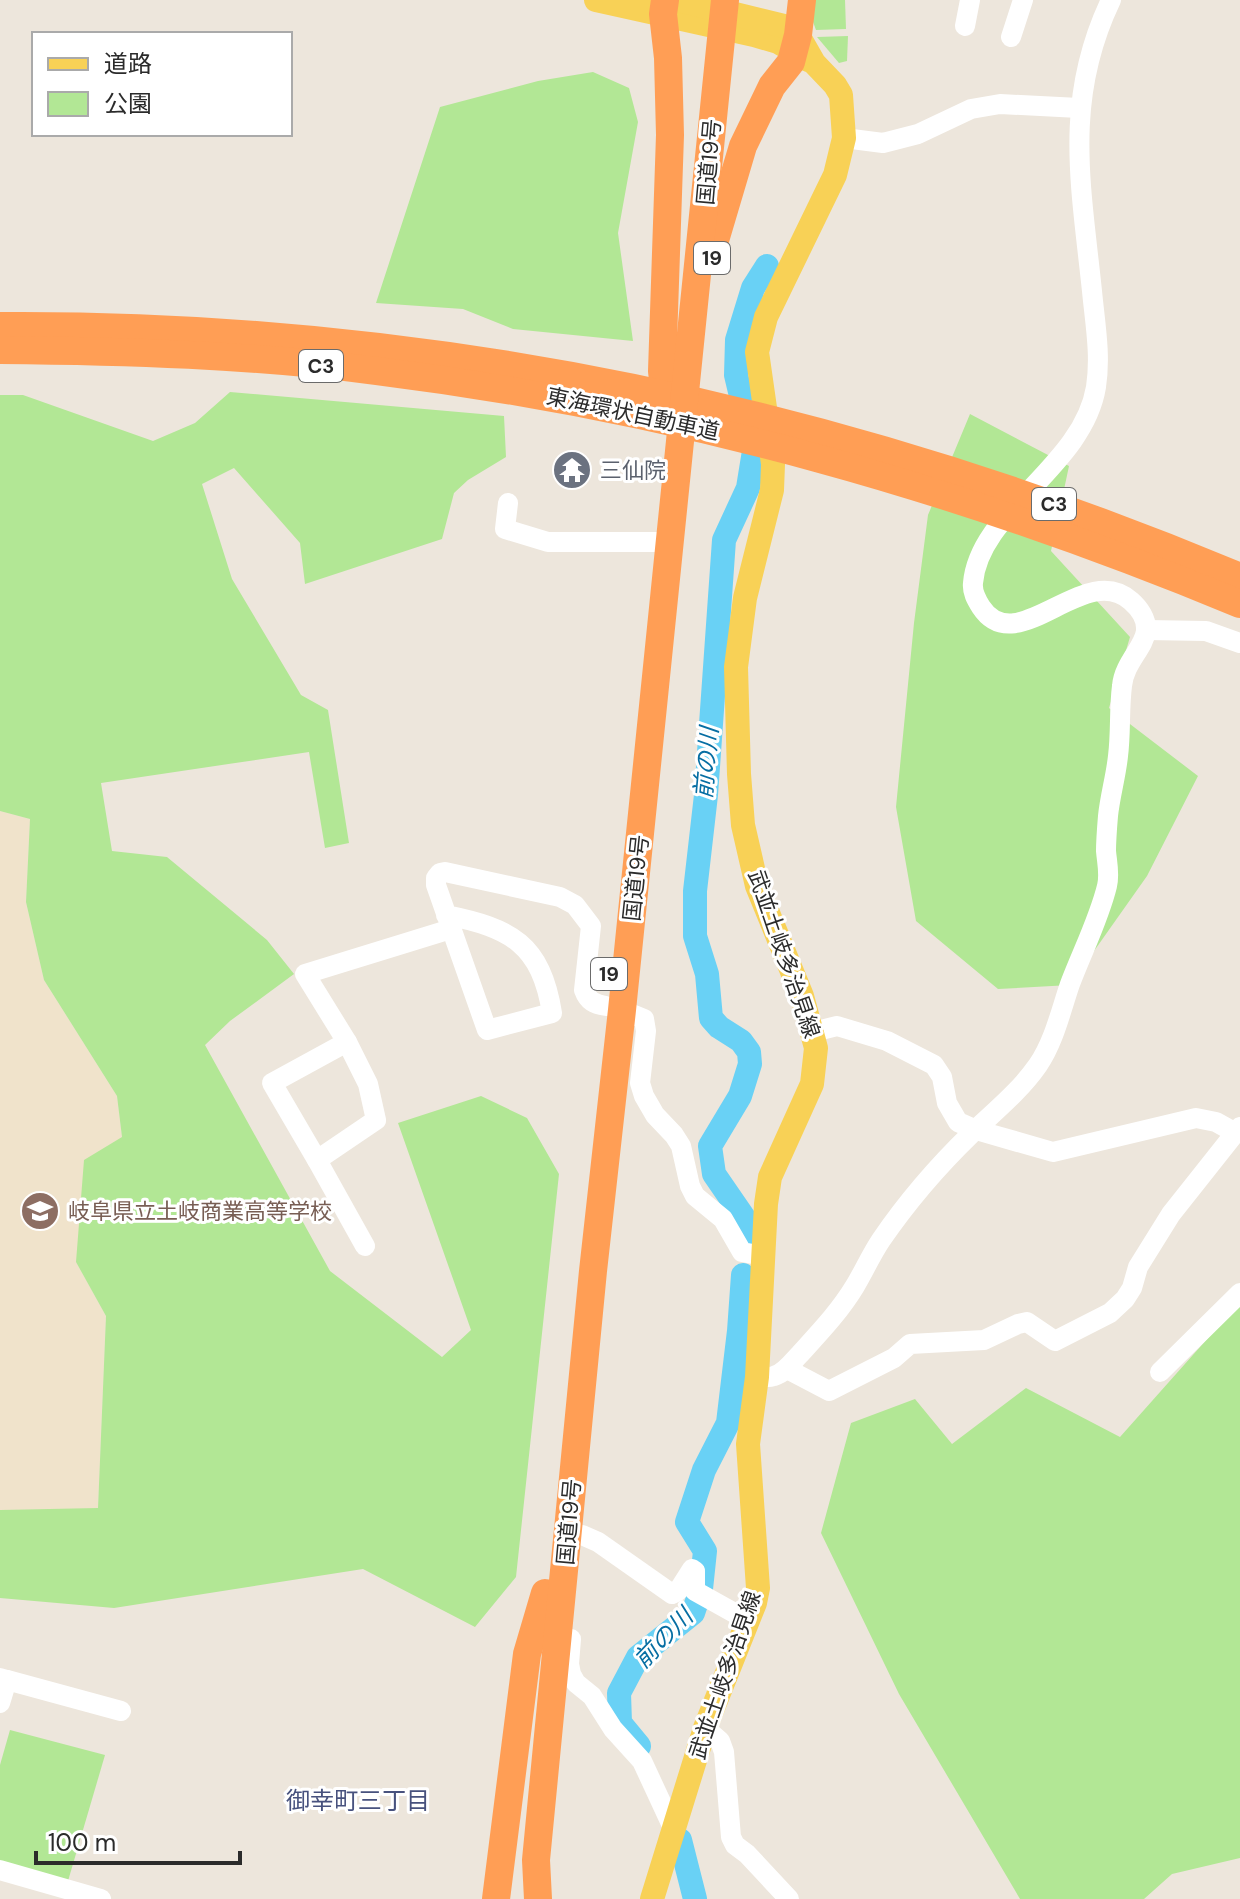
<svg xmlns="http://www.w3.org/2000/svg" width="1240" height="1899" font-family="'DM Sans','Noto Sans JP',sans-serif">
  <style>
    .education { fill: #f0e3cb }
    .green { fill: #b2e795 }
    .lines { fill: none; stroke-linecap: round; stroke-linejoin: round }
    .river { stroke: #69d1f5; stroke-width: 24 }
    .minor { stroke: #fff; stroke-width: 20 }
    .major { stroke: #f8d156; stroke-width: 24 }
    .highway { stroke: #ff9e55; stroke-width: 28 }
    .labels { text-anchor: middle; dominant-baseline: central; stroke-width: 6; stroke-linejoin: round; paint-order: stroke }
    .shield { fill: #fff; stroke: #6b6b6b; stroke-width: 2 }
    .shield-label { font-size: 20px; font-weight: bold; fill: #2b2b2b }
    .street-label { font-size: 22px; fill: #2b2b2b; stroke: #fff }
    .worship-label { font-size: 22px; fill: #5b616d; stroke: #fff; text-anchor: start }
    .education-label { font-size: 22px; fill: #785e54; stroke: #fff; text-anchor: start }
    .water-label { font-size: 24px; font-style: italic; fill: #066ea3; stroke: #fff }
    .neighbourhood-label { font-size: 24px; fill: #48527e; stroke: #fff }
  </style>
  <rect width="100%" height="100%" fill="#ede6dc"/>
  <polygon class="education" points="0,811 30,819 26,902 44,980 117,1096 122,1137 76,1262 106,1316 98,1509 0,1510"/>
  <g class="green">
    <polygon points="814,0 845,0 846,29 816,30 812,19"/>
    <polygon points="848,36 847,61 839,63 817,37"/>
    <polygon points="593,72 629,88 638,122 618,233 633,341 513,329 463,309 376,303 440,107 538,81"/>
    <polygon points="230,392 504,416 506,457 468,480 454,493 442,539 305,584 300,543 234,468 202,484 232,579 301,695 328,710 349,843 325,848 309,752 101,783 112,851 167,857 267,940 294,974 230,1021 205,1045 330,1271 442,1357 471,1330 398,1123 481,1096 527,1118 559,1174 516,1577 475,1627 363,1569 114,1608 0,1598 0,1510 98,1508 106,1316 76,1262 84,1160 122,1137 117,1096 44,980 26,902 30,819 0,811 0,395 23,395 153,441 195,423"/>
    <polygon points="970,414 1069,466 1051,551 1130,637 1109,708 1198,776 1147,876 1070,985 998,989 916,921 896,807 914,623 928,515"/>
    <polygon points="1240,1302 1240,1858 1172,1874 1144,1899 1020,1899 899,1694 821,1533 851,1423 915,1399 952,1444 1026,1388 1120,1437"/>
    <polygon points="10,1730 105,1755 68,1881 0,1862 0,1765"/>
  </g>
  <g class="lines">
    <g class="river">
      <polyline points="746,1235 747,1222 714,1174 710,1146 740,1096 750,1064 749,1052 741,1041 719,1027 711,1018 707,974 695,936 695,891 706,795 724,540 748,488 754,451 736,375 737,340 753,288 767,266"/>
      <polyline points="639,1746 620,1723 619,1693 638,1657 693,1613 701,1589 705,1551 687,1522 704,1470 728,1423 739,1331 743,1275"/>
      <polyline points="680,1840 695,1899"/>
    </g>
    <g class="minor">
      <polyline points="965,26 970,0"/>
      <polyline points="1011,37 1023,0"/>
      <polyline points="844,138 883,143 918,134 971,109 1000,104 1079,108"/>
      <polyline points="508,503 505,529 548,542 656,542"/>
      <polyline points="1146,630 1206,631 1240,643"/>
      <path d="M 446,915 C 511,928 541,944 552,1013 L 487,1030 L 436,885 L 436,878 L 440,873 L 445,872 L 560,897 L 575,905 L 591,926 L 584,990 C 588,1001 594,1004 606,1006"/>
      <polyline points="622,1010 644,1019 646,1031 640,1083 644,1096 655,1115 674,1135 681,1146 690,1186 695,1196 723,1219 742,1252 763,1256"/>
      <polyline points="813,1032 837,1026 887,1041 934,1065 942,1077 947,1103 958,1122 976,1130 1053,1152 1196,1118 1216,1122 1234,1132"/>
      <polyline points="317,1160 272,1083 347,1042"/>
      <polyline points="365,1246 317,1160 376,1120 368,1084 347,1042 305,974 451,929"/>
      <polyline points="787,1369 829,1391 894,1358 910,1344 984,1340 1018,1324 1027,1322 1055,1341 1110,1313 1125,1299 1132,1288 1138,1267 1171,1214 1240,1127"/>
      <polyline points="1160,1372 1240,1293"/>
      <path d="M 757,1377 C 763,1377 769,1378 774,1376 C 785,1373 793,1361 800,1354 C 820,1332 840,1311 855,1286 C 864,1271 871,1255 881,1240 C 907,1202 938,1166 971,1134 C 994,1112 1020,1091 1038,1065 C 1054,1042 1061,1010 1070,984 C 1082,952 1099,919 1107,886 C 1110,874 1107,863 1106,851 C 1106,840 1107,828 1108,816 C 1110,796 1116,776 1118,756 C 1121,733 1119,709 1122,686 C 1124,663 1144,648 1146,631 C 1147,619 1139,608 1131,601 C 1085,559 1017,662 981,607 C 976,599 972,592 973,583 C 979,511 1083,467 1096,387 C 1101,355 1095,323 1092,291 C 1081,185 1063,100 1111,0"/>
      <polyline points="582,1535 598,1542 672,1594 678,1591 692,1569 695,1571 695,1591 747,1620"/>
      <polyline points="571,1639 569,1664 571,1674 576,1683 592,1696 613,1729 642,1761 674,1830"/>
      <polyline points="0,1678 7,1680 0,1703"/>
      <polyline points="7,1680 121,1711"/>
      <polyline points="705,1728 720,1741 724,1752 731,1837 735,1845 747,1854 789,1899"/>
      <polyline points="0,1870 101,1899"/>
    </g>
    <g class="major">
      <polyline points="596,0 754,35 778,42 808,60"/>
      <polyline points="652,1899 705,1728 755,1603 758,1588 748,1444 757,1377 766,1204 770,1177 812,1084 816,1048 802,996 757,886 743,825 739,774 736,667 745,598 772,490 773,464 757,352 766,317 835,175 844,138 841,95 835,85 814,63 798,35 788,27 678,0"/>
    </g>
    <g class="highway">
      <polyline points="665,0 663,14 668,58 670,135 662,371 666,408"/>
      <polyline points="716,237 743,146 772,86 791,62 798,35 802,0"/>
      <path d="M 0,326 C 431,323 843,410 1240,577"/>
      <path d="M 0,350 C 125,351 253,355 377,371 C 681,409 957,487 1240,604"/>
      <polyline points="496,1899 527,1654 545,1593"/>
      <polyline points="538,1899 536,1860 593,1271 622,1010 725,0"/>
    </g>
  </g>
  <defs>
    <symbol id="temple-disc" viewBox="-11 -11 22 22"><circle r="9.5" fill="#6b7280" stroke="#fff"/><path d="M0-6L5-2H3V0L6.5 2.5H4V6H1.5V3h-3V6H-4V2.5H-6.5L-3 0V-2H-5Z" fill="#fff"/></symbol>
    <symbol id="school-disc" viewBox="-11 -11 22 22"><circle r="9.5" fill="#8d6e63" stroke="#fff"/><path d="M0-5L7-2L0 1L-7-2ZM-4 1L0 2.5L4 1V4Q0 6-4 4Z" fill="#fff"/></symbol>
  </defs>
  <g fill-rule="evenodd">
    <use href="#temple-disc" x="550" y="448" width="44" height="44"/>
    <use href="#school-disc" x="18" y="1189" width="44" height="44"/>
  </g>
  <g class="labels">
    <g class="shield">
      <rect x="694" y="242" width="36" height="32" rx="6"/>
      <rect x="299" y="350" width="44" height="32" rx="6"/>
      <rect x="1032" y="488" width="44" height="32" rx="6"/>
      <rect x="591" y="958" width="36" height="32" rx="6"/>
    </g>
    <g class="shield-label">
      <text x="712" y="258">19</text>
      <text x="321" y="366">C3</text>
      <text x="1054" y="504">C3</text>
      <text x="609" y="974">19</text>
    </g>
    <g class="street-label">
      <text transform="translate(709 162) rotate(-85)">国道19号</text>
      <text transform="translate(633 414) rotate(12)">東海環状自動車道</text>
      <text transform="translate(636 878) rotate(-84)">国道19号</text>
      <text transform="translate(784 954) rotate(71)">武並土岐多治見線</text>
      <text transform="translate(569 1522) rotate(-85)">国道19号</text>
      <text transform="translate(725 1675) rotate(-71)">武並土岐多治見線</text>
    </g>
    <g class="worship-label">
      <text x="600" y="470">三仙院</text>
    </g>
    <g class="education-label">
      <text x="68" y="1211">岐阜県立土岐商業高等学校</text>
    </g>
    <g class="water-label">
      <text transform="translate(706 763) rotate(-85)">前の川</text>
      <text transform="translate(663 1638) rotate(-46)">前の川</text>
    </g>
    <g class="neighbourhood-label">
      <text x="358" y="1800">御幸町三丁目</text>
    </g>
  </g>
  <rect x="32" y="32" width="260" height="104" fill="#ffffff" stroke="#aaaaaa" stroke-width="2"/>
  <rect x="48" y="58" width="40" height="12" fill="#f8d156" stroke="#aaaaaa" stroke-width="2"/>
  <text x="104" y="72" font-size="24" fill="#2b2b2b">道路</text>
  <rect x="48" y="92" width="40" height="24" fill="#b2e795" stroke="#aaaaaa" stroke-width="2"/>
  <text x="104" y="112" font-size="24" fill="#2b2b2b">公園</text>
  <path d="M36 1851v12h204v-12" fill="none" stroke="#2b2b2b" stroke-width="4"/>
  <text x="48" y="1851" font-size="24" fill="#2b2b2b" stroke="#ffffff" stroke-width="6" paint-order="stroke">100 m</text>
</svg>
